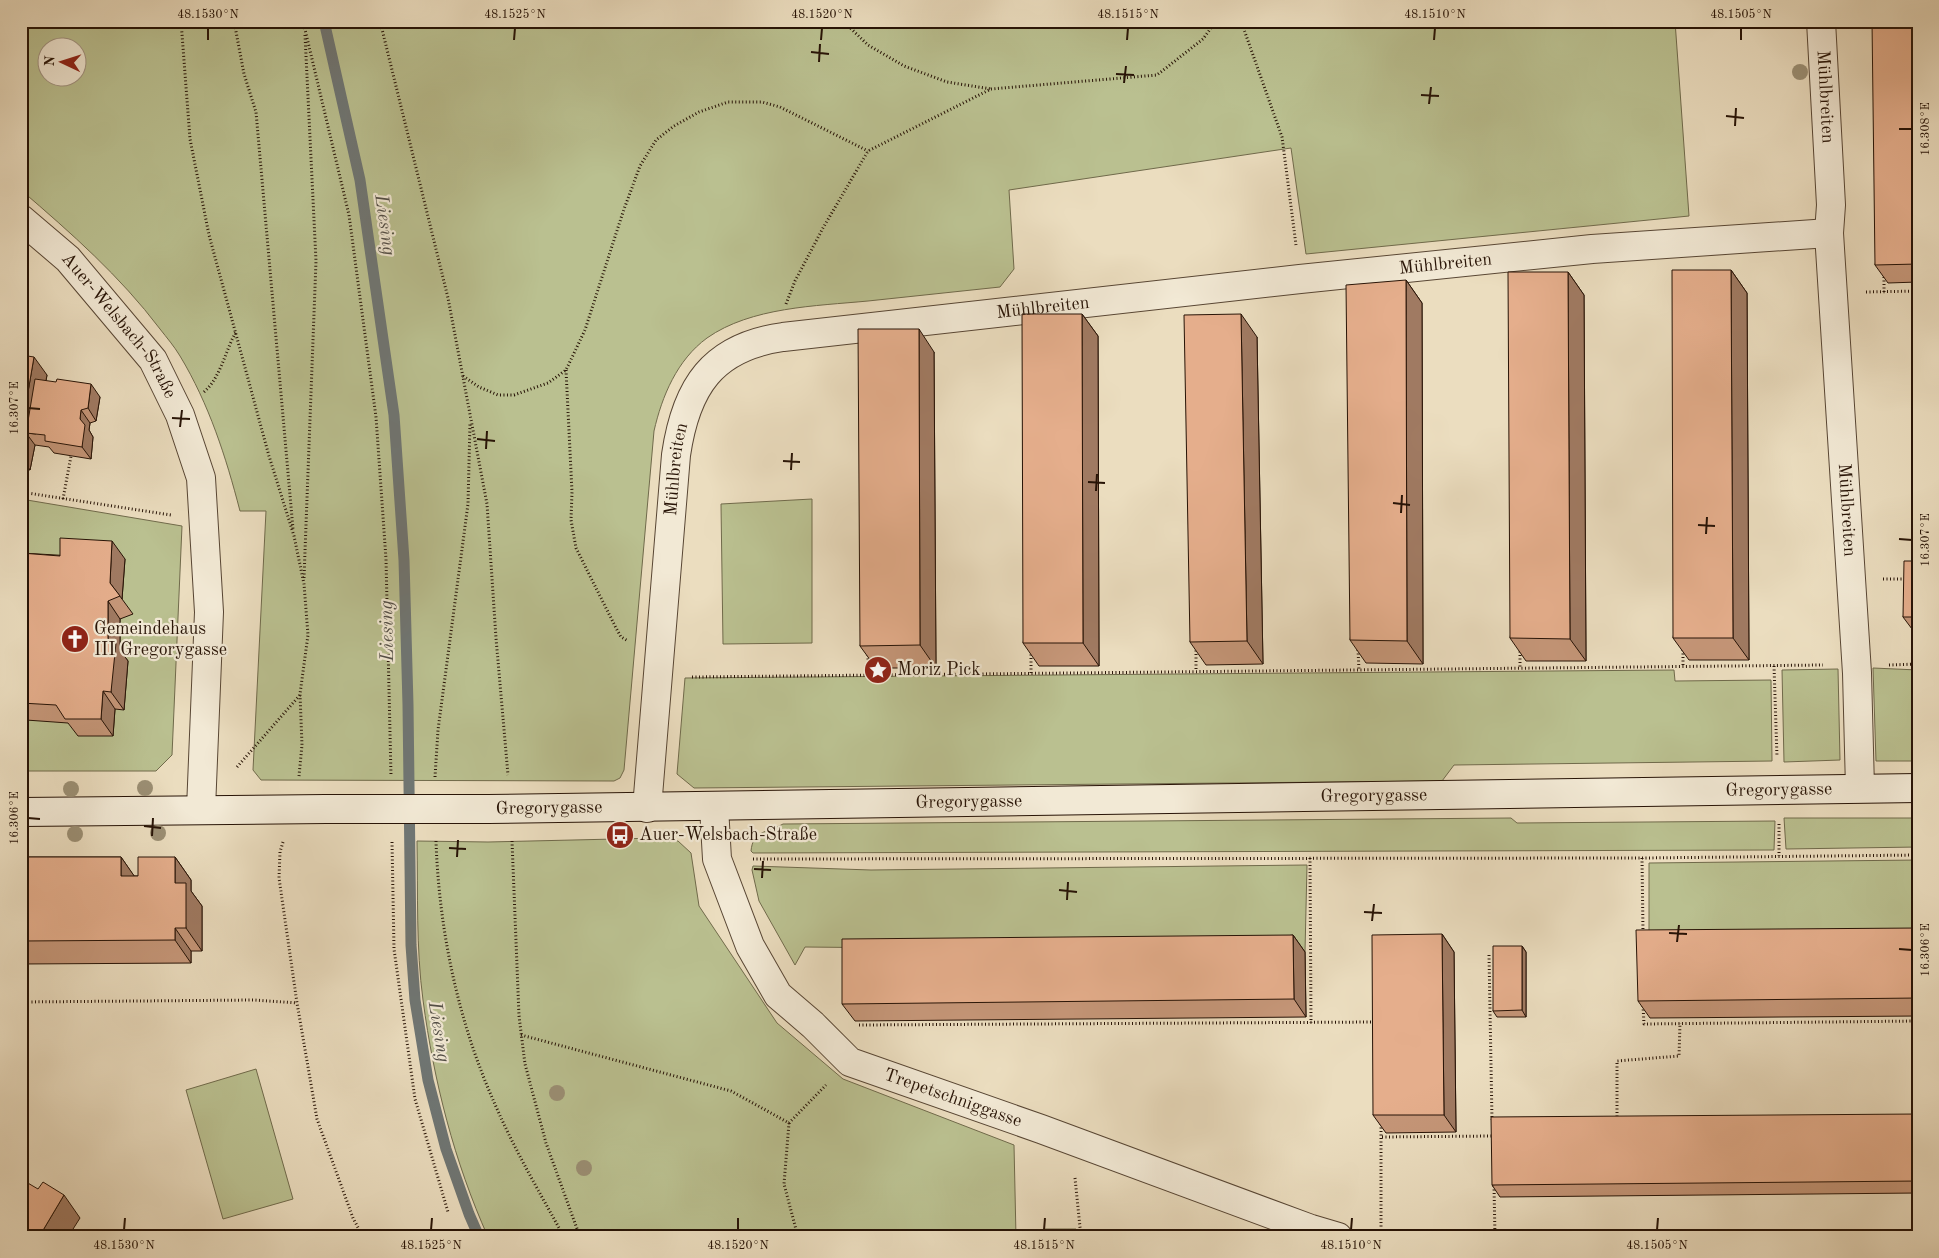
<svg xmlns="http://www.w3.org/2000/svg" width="1939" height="1258" font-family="'Old Standard TT',serif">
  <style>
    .green { fill: #bac090; stroke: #706a4b; fill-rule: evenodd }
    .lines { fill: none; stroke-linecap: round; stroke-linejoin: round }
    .stream { stroke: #6f7674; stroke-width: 11 }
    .street-casing { stroke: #584634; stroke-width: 30 }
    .secondary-casing { stroke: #271306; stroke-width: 30 }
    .path { stroke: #271306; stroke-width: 3; stroke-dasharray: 1 2.5; stroke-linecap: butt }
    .street { stroke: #f2e9d5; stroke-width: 28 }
    .secondary { stroke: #f2e9d5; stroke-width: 28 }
    .secondary-bridge-casing { stroke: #271306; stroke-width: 30; stroke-linecap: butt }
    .secondary-bridge { stroke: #f2e9d5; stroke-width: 28 }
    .tree { fill: #9b8f74 }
    .wall { fill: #c59678; stroke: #271306 }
    .shaded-wall { fill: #a07a62; stroke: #271306 }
    .building { fill: #e5ae8c; stroke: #271306 }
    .ticks { fill: none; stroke: #271306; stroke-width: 2 }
    .labels { text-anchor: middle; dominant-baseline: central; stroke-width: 4.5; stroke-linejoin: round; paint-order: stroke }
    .street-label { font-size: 18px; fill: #271306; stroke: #f2e9d5 }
    .poi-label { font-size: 18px; fill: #271306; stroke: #f2e9d5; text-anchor: start }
    .water-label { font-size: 19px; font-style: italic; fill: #514d46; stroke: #f2e9d5 }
    .neatline { fill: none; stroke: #271306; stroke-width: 2 }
    .ticks-label { font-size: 12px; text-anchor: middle; fill: #271306 }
  </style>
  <rect width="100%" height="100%" fill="#ebddbf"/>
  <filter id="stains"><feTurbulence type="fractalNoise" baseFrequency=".004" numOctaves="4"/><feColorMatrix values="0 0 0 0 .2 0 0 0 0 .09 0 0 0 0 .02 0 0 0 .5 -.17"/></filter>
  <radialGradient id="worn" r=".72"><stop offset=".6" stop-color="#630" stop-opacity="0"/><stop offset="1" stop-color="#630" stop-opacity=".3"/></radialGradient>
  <g class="green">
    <path d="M 21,21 L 1675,21 L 1689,216 L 1306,254 L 1291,148 L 1009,190 L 1014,269 L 1000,287 C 956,292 912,296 868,301 C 816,306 751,307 707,338 C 677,360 662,396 654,431 L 624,770 L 620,778 L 614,781 L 261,780 L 253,770 L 266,511 L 240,511 C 226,457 209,404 180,356 C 174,346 167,338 160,329 C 120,276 71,233 21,190 ZM 48,48 L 78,48 L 78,78 L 48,78 Z"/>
    <polygon points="21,499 182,526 172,755 156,771 21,771"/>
    <polygon points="812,499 812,643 723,644 721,504"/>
    <polygon points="1873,668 1918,670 1918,761 1876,761"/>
    <polygon points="1838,669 1840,760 1784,762 1782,670"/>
    <polygon points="1674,670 1675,681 1771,680 1772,761 1454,765 1442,781 694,788 677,774 685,678"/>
    <path d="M 1511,818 L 1517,823 L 1775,821 L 1774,850 L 753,853 L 751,851 C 753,830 767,833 783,824 Z"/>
    <polygon points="1784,818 1918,818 1918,847 1786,849"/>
    <path d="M 658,838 L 678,841 L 691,853 L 699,906 L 777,1023 L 843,1079 L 1014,1145 L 1016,1237 L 488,1237 C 454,1161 434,1082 423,1000 C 416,948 418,894 417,841 L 488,842 Z"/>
    <polygon points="1918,860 1918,946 1649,948 1649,863"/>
    <polygon points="1307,865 1305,952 805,947 795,965 759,901 752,870 753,866 871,870"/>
    <polygon points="256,1069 293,1199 223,1219 186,1090"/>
    <polygon points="1043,1229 1076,1229 1077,1237 1043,1237"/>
  </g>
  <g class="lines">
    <polyline class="stream" points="324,21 360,180 394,415 404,560 408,705 411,945 415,1000 428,1080 446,1149 469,1214 479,1237"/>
    <defs>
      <g id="street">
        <path id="s1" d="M 1821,21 L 1831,205 L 1829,233 L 1857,673 L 1860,788"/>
        <path id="s2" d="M 21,219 L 68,259 L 153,360 L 180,415 L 201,478 L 209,612 L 201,809"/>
        <path id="s3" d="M 714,807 L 717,859 L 750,946 L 778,995 L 813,1025 L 850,1062 L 1041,1129 L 1311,1229 L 1338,1237"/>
        <path id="s4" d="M 647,808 L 676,455 C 686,387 712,347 783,337 L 1300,279 L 1592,249 L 1829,233"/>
      </g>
      <g id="secondary">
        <path id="s5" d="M 488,809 L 1918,788"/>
        <polyline points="21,812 326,809"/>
      </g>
    </defs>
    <use href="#street" class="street-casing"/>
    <use href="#secondary" class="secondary-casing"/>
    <g class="path">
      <polyline points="181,21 190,139 209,235 269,456 294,536 304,584 308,635 300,694 302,745 299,776"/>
      <polyline points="234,21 244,74 256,112 293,529"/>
      <polyline points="303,21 349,215 376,417 386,559 391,776"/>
      <polyline points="380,21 448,298 487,504 496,638 508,775"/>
      <polyline points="843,21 868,45 904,66 947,82 991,89"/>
      <polyline points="1241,21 1282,137 1296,245"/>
      <polyline points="1243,26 1256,21"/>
      <polyline points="1866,292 1918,291"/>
      <polyline points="1884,292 1884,273"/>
      <polyline points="786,304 795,281 823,228 868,151 991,89 1157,75 1203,39 1216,21"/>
      <polyline points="566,370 572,492 571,520 576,548 616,628 621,637 628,641"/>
      <polyline points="463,376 479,387 498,395 514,395 548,383 566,370 585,330 623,212 640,166 656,140 674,126 699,112 728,102 762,102 780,107 868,151"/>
      <path d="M 204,392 C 221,377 225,351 236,332"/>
      <polyline points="21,492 171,515"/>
      <polyline points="63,499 71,456"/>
      <polyline points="304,578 316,261 305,35"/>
      <polyline points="1883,579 1907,579"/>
      <polyline points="1196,647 1196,671"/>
      <polyline points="1520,648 1520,668"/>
      <polyline points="1358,650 1359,670"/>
      <polyline points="1683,650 1683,667"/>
      <polyline points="1031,651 1031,673"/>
      <polyline points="868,655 868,675"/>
      <polyline points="1889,665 1918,664"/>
      <polyline points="1774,666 1777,757"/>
      <polyline points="692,677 1823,665"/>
      <polyline points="237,767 300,695"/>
      <polyline points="435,777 438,730 468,504 470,423"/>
      <polyline points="1779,824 1779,856"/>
      <path d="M 436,841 C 439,930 458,1021 494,1102 C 514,1149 540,1193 564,1237"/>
      <polyline points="512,841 519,1016 525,1064 546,1143 580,1237"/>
      <polyline points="283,842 280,852 279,878 297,1003 317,1119 353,1218 363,1237"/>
      <polyline points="392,842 394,949 415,1099 448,1212"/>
      <polyline points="1310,858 1311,1023"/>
      <polyline points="1642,858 1643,932"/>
      <polyline points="753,859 1642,858 1918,855"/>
      <polyline points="1489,955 1492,1120"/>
      <polyline points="21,1002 254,1000 297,1003"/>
      <polyline points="1643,1006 1644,1024 1918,1021"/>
      <polyline points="859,1025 1376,1022"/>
      <polyline points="521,1035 731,1091 789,1123 826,1085"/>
      <polyline points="1617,1120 1617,1061 1679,1056 1680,1023"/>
      <polyline points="789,1123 784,1184 798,1237"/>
      <polyline points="1381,1124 1381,1137 1493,1136"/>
      <polyline points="1075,1178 1081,1237"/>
      <polyline points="1494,1186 1495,1237"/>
      <polyline points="1381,1237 1381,1137"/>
    </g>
    <use href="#street" class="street"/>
    <use href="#secondary" class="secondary"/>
    <defs>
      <polyline id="secondary-bridge" points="326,809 488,809"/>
    </defs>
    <use href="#secondary-bridge" class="secondary-bridge-casing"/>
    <use href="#secondary-bridge" class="secondary-bridge"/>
  </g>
  <g class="tree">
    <circle cx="1800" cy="72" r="8"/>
    <circle cx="145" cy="788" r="8"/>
    <circle cx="71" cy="789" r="8"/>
    <circle cx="158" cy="833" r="8"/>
    <circle cx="75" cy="834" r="8"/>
    <circle cx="557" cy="1093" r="8"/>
    <circle cx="584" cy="1168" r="8"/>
  </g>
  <g class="wall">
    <polygon points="1918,21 1918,282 1888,283 1875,265"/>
    <polygon points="1731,270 1747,293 1749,660 1689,660 1673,638"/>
    <polygon points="1568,272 1584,295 1586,661 1526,661 1510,638"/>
    <polygon points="1406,280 1422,303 1423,664 1366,663 1350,640"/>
    <polygon points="1082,314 1098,336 1099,666 1039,666 1023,643"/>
    <polygon points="1257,337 1263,664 1206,665 1190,642"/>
    <polygon points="934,352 936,668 876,668 860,646"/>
    <polygon points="21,353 47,375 46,381 100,397 96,421 90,423 89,430 93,437 91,459 54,453 49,447 35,445 30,470 21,469"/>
    <polygon points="21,553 125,559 122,599 133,614 120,619 120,650 128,661 124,710 115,709 113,736 78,736 68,723 26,720 21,714"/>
    <polygon points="1918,561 1918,637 1903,617"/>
    <polygon points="21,857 121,857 134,876 138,876 175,857 191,880 191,891 202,906 202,951 191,951 191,963 21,964"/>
    <polygon points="1918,928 1918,1016 1650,1018 1638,1001"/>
    <polygon points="1442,934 1454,952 1456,1132 1386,1133 1373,1115"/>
    <polygon points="1293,935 1305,952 1306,1017 855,1021 842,1004"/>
    <polygon points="1522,946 1526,952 1526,1017 1497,1017 1493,1011"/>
    <polygon points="1918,1114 1918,1193 1500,1197 1492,1185"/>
  </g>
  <g class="shaded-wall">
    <polygon points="1731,270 1747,293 1749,660 1733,638"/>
    <polygon points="1568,272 1584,295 1586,661 1570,639"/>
    <polygon points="1406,280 1422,303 1423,664 1407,641"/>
    <polygon points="1082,314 1098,336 1099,666 1083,643"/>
    <polygon points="1241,314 1257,337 1263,664 1247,641"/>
    <polygon points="919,329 934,352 936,668 920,645"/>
    <polygon points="34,357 47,375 36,434 26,433 35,445 30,470 21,457 21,433"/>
    <polygon points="91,384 100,397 96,421 88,408"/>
    <polygon points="81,410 90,423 89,430 93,437 91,459 82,447 80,419"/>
    <polygon points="112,541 125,559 122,599 110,583"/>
    <polygon points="108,601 120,619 120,650 128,661 124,710 111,692 108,641"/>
    <polygon points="103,691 115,709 113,736 101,719"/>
    <polygon points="121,857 137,880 121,876"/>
    <polygon points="175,857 191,880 191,891 202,906 202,951 186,928 175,883"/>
    <polygon points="175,928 191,951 191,963 175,940"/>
    <polygon points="1442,934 1454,952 1456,1132 1444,1115"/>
    <polygon points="1293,935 1305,952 1306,1017 1294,999"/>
    <polygon points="1522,946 1526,952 1526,1017 1522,1010"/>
    <polygon points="64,1195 80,1218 68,1237 39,1237"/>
  </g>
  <g class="building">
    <polygon points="1872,21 1918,21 1918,264 1875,265"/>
    <polygon points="1672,270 1731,270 1733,638 1673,638"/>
    <polygon points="1508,272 1568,272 1570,639 1510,638"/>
    <polygon points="1406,280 1407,641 1350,640 1346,285"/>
    <polygon points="1022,314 1082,314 1083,643 1023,643"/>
    <polygon points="1241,314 1247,641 1190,642 1184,315"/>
    <polygon points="858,329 919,329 920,645 860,646"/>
    <polygon points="21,355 34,357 21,433"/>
    <polygon points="35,379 56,382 57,379 91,384 88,408 81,410 80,419 85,425 82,447 45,441 45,435 26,433"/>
    <polygon points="60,538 112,541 110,583 120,596 108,601 108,641 116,643 111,692 103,691 101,719 65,719 56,705 21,703 21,553 60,556"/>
    <polygon points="1904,561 1918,561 1918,617 1903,617"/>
    <polygon points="21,857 121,857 121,876 138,876 138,857 175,857 175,883 186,883 186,928 175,928 175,940 21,941"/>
    <polygon points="1918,928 1918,998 1638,1001 1636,930"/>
    <polygon points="1442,934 1444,1115 1373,1115 1372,935"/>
    <polygon points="1293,935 1294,999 842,1004 842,939"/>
    <polygon points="1493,946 1522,946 1522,1010 1493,1011"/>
    <polygon points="1918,1114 1918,1181 1492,1185 1491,1117"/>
    <polygon points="21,1179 38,1189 43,1182 64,1195 39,1237 21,1237"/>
  </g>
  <path class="ticks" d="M 208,40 L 208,28M 514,40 L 515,28M 821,40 L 822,28M 1127,40 L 1128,28M 1434,40 L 1435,28M 1741,40 L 1741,28M 811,52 L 829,54M 819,62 L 820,44M 1116,74 L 1134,75M 1124,83 L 1126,66M 1421,95 L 1439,96M 1429,104 L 1431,87M 1726,116 L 1744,118M 1735,126 L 1736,108M 1899,129 L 1912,129M 28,408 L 40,409M 172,418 L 190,419M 180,427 L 182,410M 477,439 L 495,441M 486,449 L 487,431M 783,461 L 800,462M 791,470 L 792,453M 1088,482 L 1105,483M 1096,491 L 1097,474M 1393,503 L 1410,505M 1401,513 L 1402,495M 1698,525 L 1715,526M 1706,534 L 1707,517M 1899,539 L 1912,540M 28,818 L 40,819M 144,826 L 161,828M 152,836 L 153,818M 449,848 L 466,849M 457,857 L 458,840M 754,869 L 771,870M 762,878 L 763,861M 1059,890 L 1077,892M 1067,900 L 1068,882M 1364,912 L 1382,913M 1372,921 L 1374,904M 1669,933 L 1687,934M 1677,942 L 1679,925M 1899,949 L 1912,950M 124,1230 L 125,1218M 431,1230 L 432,1218M 738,1230 L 738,1218M 1044,1230 L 1045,1218M 1351,1230 L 1352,1218M 1657,1230 L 1658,1218"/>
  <defs>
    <symbol id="church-disc" viewBox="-11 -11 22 22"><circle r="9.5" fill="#8f2418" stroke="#f2e9d5"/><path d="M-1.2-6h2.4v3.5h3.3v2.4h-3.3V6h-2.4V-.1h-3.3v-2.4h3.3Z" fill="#fff"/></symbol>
    <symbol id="sight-disc" viewBox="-11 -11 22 22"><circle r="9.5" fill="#8f2418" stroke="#f2e9d5"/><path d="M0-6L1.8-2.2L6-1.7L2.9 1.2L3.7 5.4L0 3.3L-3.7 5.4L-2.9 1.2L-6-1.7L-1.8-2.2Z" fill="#fff"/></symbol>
    <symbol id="bus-disc" viewBox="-11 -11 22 22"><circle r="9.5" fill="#8f2418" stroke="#f2e9d5"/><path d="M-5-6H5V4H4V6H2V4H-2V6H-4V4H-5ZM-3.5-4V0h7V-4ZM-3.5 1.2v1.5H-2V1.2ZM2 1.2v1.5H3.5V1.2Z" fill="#fff"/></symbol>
  </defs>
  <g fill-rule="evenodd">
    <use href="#church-disc" x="59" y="623" width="32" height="32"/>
    <use href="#sight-disc" x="862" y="654" width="32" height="32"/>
    <use href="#bus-disc" x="604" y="819" width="32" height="32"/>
  </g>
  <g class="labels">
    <g class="street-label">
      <text stroke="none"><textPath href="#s1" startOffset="76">Mühlbreiten</textPath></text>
      <text stroke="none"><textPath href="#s4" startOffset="1195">Mühlbreiten</textPath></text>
      <text stroke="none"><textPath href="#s4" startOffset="790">Mühlbreiten</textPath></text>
      <text stroke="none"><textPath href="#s2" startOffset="146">Auer-Welsbach-Straße</textPath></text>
      <text stroke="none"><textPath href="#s4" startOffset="340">Mühlbreiten</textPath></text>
      <text stroke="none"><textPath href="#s1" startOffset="490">Mühlbreiten</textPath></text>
      <text stroke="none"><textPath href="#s5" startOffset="1291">Gregorygasse</textPath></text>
      <text stroke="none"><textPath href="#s5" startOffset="886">Gregorygasse</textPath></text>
      <text stroke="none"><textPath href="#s5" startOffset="481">Gregorygasse</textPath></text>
      <text stroke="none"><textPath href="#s5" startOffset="61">Gregorygasse</textPath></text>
      <text stroke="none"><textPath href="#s3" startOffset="409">Trepetschniggasse</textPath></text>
    </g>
    <g class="poi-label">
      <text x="94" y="629">Gemeindehaus<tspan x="94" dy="21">III Gregorygasse</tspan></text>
      <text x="897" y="670">Moriz Pick</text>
      <text x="639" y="835">Auer-Welsbach-Straße</text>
    </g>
    <g class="water-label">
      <text transform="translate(384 225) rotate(82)">Liesing</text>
      <text transform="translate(388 631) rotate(-91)">Liesing</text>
      <text transform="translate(438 1032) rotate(81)">Liesing</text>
    </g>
  </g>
  <rect width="1939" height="1258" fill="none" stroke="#ebddbf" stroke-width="55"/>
  <g transform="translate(62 62) rotate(274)"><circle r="24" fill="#f2e9d5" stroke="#a19382"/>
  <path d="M0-4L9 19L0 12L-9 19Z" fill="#8f2418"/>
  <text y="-8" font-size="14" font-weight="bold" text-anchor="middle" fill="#271306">N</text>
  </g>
  <rect x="28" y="28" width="1884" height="1202" class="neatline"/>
  <g class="ticks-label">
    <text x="208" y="18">48.1530°N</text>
    <text x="515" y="18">48.1525°N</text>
    <text x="822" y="18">48.1520°N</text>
    <text x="1128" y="18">48.1515°N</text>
    <text x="1435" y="18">48.1510°N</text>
    <text x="1741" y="18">48.1505°N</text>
    <text transform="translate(1925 129) rotate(-90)" y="4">16.308°E</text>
    <text transform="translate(14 408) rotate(-90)" y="4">16.307°E</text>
    <text transform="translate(1925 540) rotate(-90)" y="4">16.307°E</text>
    <text transform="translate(14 818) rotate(-90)" y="4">16.306°E</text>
    <text transform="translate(1925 950) rotate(-90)" y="4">16.306°E</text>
    <text x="124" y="1249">48.1530°N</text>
    <text x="431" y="1249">48.1525°N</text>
    <text x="738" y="1249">48.1520°N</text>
    <text x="1044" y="1249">48.1515°N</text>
    <text x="1351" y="1249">48.1510°N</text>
    <text x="1657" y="1249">48.1505°N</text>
  </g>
  <rect width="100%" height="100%" filter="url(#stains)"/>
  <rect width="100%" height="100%" fill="url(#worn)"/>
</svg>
